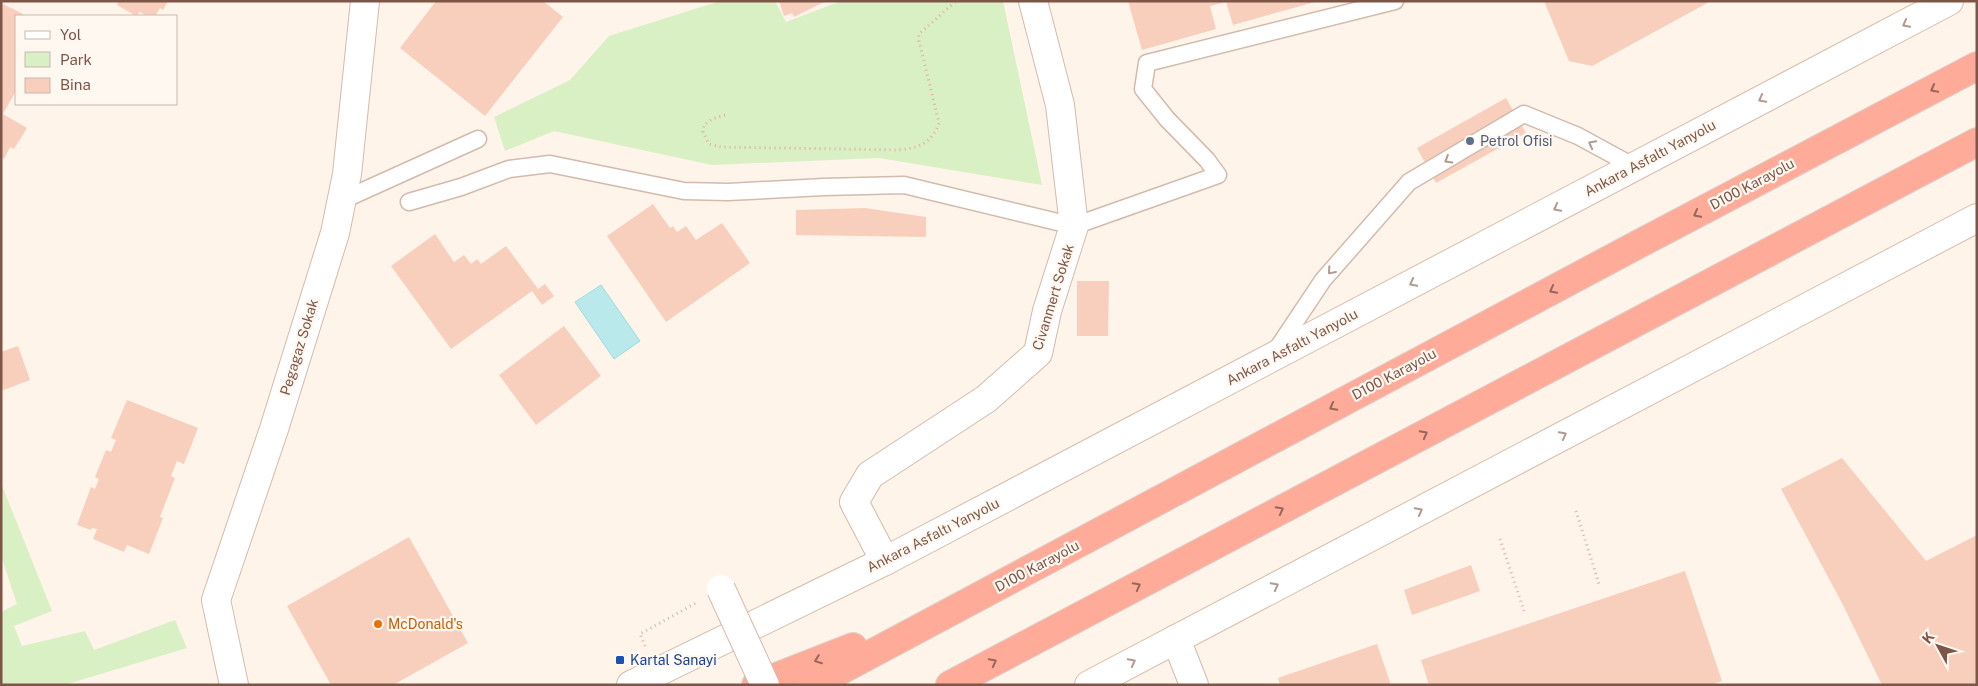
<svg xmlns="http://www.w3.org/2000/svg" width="1978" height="686" font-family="'Public Sans',sans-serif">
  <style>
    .green { fill: #d9efc4 }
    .water { fill: #bae9ec; stroke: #9edbdf }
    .building { fill: #f8cfbd }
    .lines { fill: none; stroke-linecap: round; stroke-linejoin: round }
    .lane-casing { stroke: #d3baac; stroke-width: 19 }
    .street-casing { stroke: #d3baac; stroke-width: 30 }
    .secondary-casing { stroke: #d9bcab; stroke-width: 30 }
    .highway-casing { stroke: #ddd3cf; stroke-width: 30 }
    .path { stroke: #deb19f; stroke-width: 3; stroke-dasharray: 1 4; stroke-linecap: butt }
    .lane { stroke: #fff; stroke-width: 16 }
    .street { stroke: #fff; stroke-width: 28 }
    .secondary { stroke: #fff; stroke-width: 28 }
    .highway { stroke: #ffab99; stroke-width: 28 }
    .street-bridge-casing { stroke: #d3baac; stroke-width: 30; stroke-linecap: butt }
    .street-bridge { stroke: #fff; stroke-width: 28 }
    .oneway { stroke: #b19a91 }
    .oneway2 { stroke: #976758 }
    .service-dot { fill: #5c6f8a; stroke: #fff8f1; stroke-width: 2 }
    .food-dot { fill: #e8710a; stroke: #fff8f1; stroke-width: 2 }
    .transit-dot { fill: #1a4fb4; stroke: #fff8f1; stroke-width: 2 }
    .labels { text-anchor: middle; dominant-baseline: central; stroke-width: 4.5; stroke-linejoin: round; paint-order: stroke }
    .service-label { font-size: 14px; fill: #4e5e75; stroke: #fff8f1; text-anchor: start }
    .street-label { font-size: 14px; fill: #7d5648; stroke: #fff8f1 }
    .food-label { font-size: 14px; fill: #c56008; stroke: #fff8f1; text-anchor: start }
    .transit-label { font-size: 14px; fill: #164399; stroke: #fff8f1; text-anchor: start }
  </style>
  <rect width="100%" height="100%" fill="#fff4e9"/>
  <g class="green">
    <polygon points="720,1 775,1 786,22 841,1 1003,1 1042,185 879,158 712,165 554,131 505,151 494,117 570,80 609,36"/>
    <polygon points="1,483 52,611 14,626 22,646 85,631 94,650 175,620 187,648 64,685 1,685 1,612 17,604 1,556"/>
  </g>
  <polygon class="water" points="601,285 640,341 614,359 575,302"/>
  <g class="building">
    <polygon points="116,1 168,1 163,10 160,8 155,16 147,16 140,12 136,16 117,5 118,2"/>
    <polygon points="436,1 543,1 563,17 485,116 400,48"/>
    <polygon points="779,1 826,1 794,17 792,13 784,16"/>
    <polygon points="1128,1 1315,1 1315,2 1233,25 1226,2 1210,6 1216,29 1142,50"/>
    <polygon points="1544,1 1711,1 1592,66 1569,61"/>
    <polygon points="1,3 23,14 22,16 16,16 16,91 3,114 27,128 14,149 10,147 4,159 1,157"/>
    <polygon points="1506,98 1526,133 1436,183 1417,148"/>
    <polygon points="653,204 670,228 673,226 677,232 686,226 696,240 722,223 750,263 666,322 607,236"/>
    <polygon points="865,208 926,217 926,237 796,235 796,210"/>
    <polygon points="435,234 454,262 464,255 471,264 477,259 481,264 506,246 538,289 545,284 554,296 542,305 532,291 451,349 391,266"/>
    <polygon points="1077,281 1109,281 1108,336 1077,336"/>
    <polygon points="564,326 601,376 536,425 499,375"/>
    <polygon points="18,346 30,380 1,391 1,352"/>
    <polygon points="127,400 198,428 184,464 177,461 171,476 175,478 160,517 163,518 149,554 127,545 124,552 93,539 97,529 92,528 91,530 77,525 91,487 95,489 99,479 95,477 106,450 111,452 116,440 111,438"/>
    <polygon points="1842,458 1926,561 1977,535 1977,685 1882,685 1842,603 1781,489"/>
    <polygon points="409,537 468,643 393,685 331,685 287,606"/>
    <polygon points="1471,565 1480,591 1412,615 1404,590"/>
    <polygon points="1685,571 1722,681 1710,685 1429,685 1421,660"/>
    <polygon points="1377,644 1391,685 1280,685 1278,678"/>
  </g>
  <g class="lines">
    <defs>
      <g id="lane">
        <polyline points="343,200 478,139"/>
        <polyline points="409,202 461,187 509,169 550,164 684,191 728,192 824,187 904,185 1074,226 1218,175 1207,160 1167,119 1143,89 1147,63 1395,1"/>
        <polyline points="1275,352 1323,280 1409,182 1524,114 1578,136 1635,167"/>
      </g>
      <g id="street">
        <polyline points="885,561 854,502 870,475 986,399 1038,353 1047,311 1074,226 1060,105 1033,1"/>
        <polyline points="1176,639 1194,685"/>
        <polyline points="234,685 216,600 274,429 335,233 347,174 365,1"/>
      </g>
      <g id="secondary">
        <polyline points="631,685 885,561 1949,1"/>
        <polyline points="1089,685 1977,218"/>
      </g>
      <g id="highway">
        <polyline points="756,685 853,647"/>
        <polyline points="813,685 1635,246 1977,66"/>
        <polyline points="950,685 1977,142"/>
      </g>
    </defs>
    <use href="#lane" class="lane-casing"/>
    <use href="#street" class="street-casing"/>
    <use href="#secondary" class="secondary-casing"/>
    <use href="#highway" class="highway-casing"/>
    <g class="path">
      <path d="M 725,115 L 712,119 L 704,125 L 703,132 L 709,144 L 721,147 L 899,150 C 919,148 932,143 939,123 L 919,41 L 919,34 L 956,1"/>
      <polyline points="1576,511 1599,584"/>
      <polyline points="1500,539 1524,611"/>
      <polyline points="645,646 640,634 696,603"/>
    </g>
    <use href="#lane" class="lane"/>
    <use href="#street" class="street"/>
    <use href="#secondary" class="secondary"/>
    <use href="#highway" class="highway"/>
    <defs>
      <polyline id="street-bridge" points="721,589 765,685"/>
    </defs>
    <use href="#street-bridge" class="street-bridge-casing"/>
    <use href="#street-bridge" class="street-bridge"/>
  </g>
  <defs><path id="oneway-chevron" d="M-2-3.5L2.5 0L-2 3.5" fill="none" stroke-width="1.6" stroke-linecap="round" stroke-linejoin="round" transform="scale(1.25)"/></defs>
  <g class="oneway">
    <use href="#oneway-chevron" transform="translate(1906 24) rotate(152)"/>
    <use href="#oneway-chevron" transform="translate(1762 99) rotate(152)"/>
    <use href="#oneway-chevron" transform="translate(1592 144) rotate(-152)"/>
    <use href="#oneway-chevron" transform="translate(1448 160) rotate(149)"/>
    <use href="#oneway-chevron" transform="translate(1557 208) rotate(152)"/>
    <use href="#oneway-chevron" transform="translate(1331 271) rotate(131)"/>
    <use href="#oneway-chevron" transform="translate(1413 283) rotate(152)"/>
    <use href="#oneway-chevron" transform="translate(1563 435) rotate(-28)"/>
    <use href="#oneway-chevron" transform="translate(1419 511) rotate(-28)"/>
    <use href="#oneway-chevron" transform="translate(1275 586) rotate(-28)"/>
    <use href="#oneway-chevron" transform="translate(1132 662) rotate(-28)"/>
  </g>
  <g class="oneway2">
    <use href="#oneway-chevron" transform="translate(1934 89) rotate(152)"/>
    <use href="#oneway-chevron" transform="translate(1697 214) rotate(152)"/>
    <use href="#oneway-chevron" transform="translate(1553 290) rotate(152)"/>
    <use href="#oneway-chevron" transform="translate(1333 407) rotate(152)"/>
    <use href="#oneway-chevron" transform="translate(1424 434) rotate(-28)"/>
    <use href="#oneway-chevron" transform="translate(1280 510) rotate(-28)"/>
    <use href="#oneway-chevron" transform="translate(1137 586) rotate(-28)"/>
    <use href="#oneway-chevron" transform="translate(818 660) rotate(159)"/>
    <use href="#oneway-chevron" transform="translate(993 662) rotate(-28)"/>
  </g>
  <circle class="service-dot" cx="1470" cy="141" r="5"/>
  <circle class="food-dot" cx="378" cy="624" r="5"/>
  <rect class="transit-dot" x="615" y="655" width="10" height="10" rx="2.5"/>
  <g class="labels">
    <g class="service-label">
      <text x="1480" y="141">Petrol Ofisi</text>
    </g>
    <g class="street-label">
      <text transform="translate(1650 158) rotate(-28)">Ankara Asfaltı Yanyolu</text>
      <text transform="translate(1752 184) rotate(-28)">D100 Karayolu</text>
      <text transform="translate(1053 297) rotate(-73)">Civanmert Sokak</text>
      <text transform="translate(299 347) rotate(-73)">Pegagaz Sokak</text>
      <text transform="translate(1292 347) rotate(-28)">Ankara Asfaltı Yanyolu</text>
      <text transform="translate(1394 374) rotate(-28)">D100 Karayolu</text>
      <text transform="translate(933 535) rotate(-27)">Ankara Asfaltı Yanyolu</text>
      <text transform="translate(1037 566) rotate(-28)">D100 Karayolu</text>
    </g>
    <g class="food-label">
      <text x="388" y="624">McDonald's</text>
    </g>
    <g class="transit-label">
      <text x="630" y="660">Kartal Sanayi</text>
    </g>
  </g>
  <rect width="1978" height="686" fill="none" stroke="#7d5648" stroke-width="5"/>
  <rect x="15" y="15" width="162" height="90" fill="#fff8f1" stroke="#cbb7ad"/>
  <rect x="25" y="31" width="25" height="8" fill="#ffffff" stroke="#cbb7ad"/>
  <text x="60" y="40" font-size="15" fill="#7d5648">Yol</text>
  <rect x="25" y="52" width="25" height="15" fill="#d9efc4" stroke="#cbb7ad"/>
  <text x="60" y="65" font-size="15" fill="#7d5648">Park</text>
  <rect x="25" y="78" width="25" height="15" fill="#f8cfbd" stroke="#cbb7ad"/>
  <text x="60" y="90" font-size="15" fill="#7d5648">Bina</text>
  <g transform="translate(1938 646) rotate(310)" stroke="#fff8f1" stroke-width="4" paint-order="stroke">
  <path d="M0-4L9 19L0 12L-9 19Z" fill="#7d5648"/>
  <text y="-8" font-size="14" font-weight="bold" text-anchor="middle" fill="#7d5648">K</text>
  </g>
</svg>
